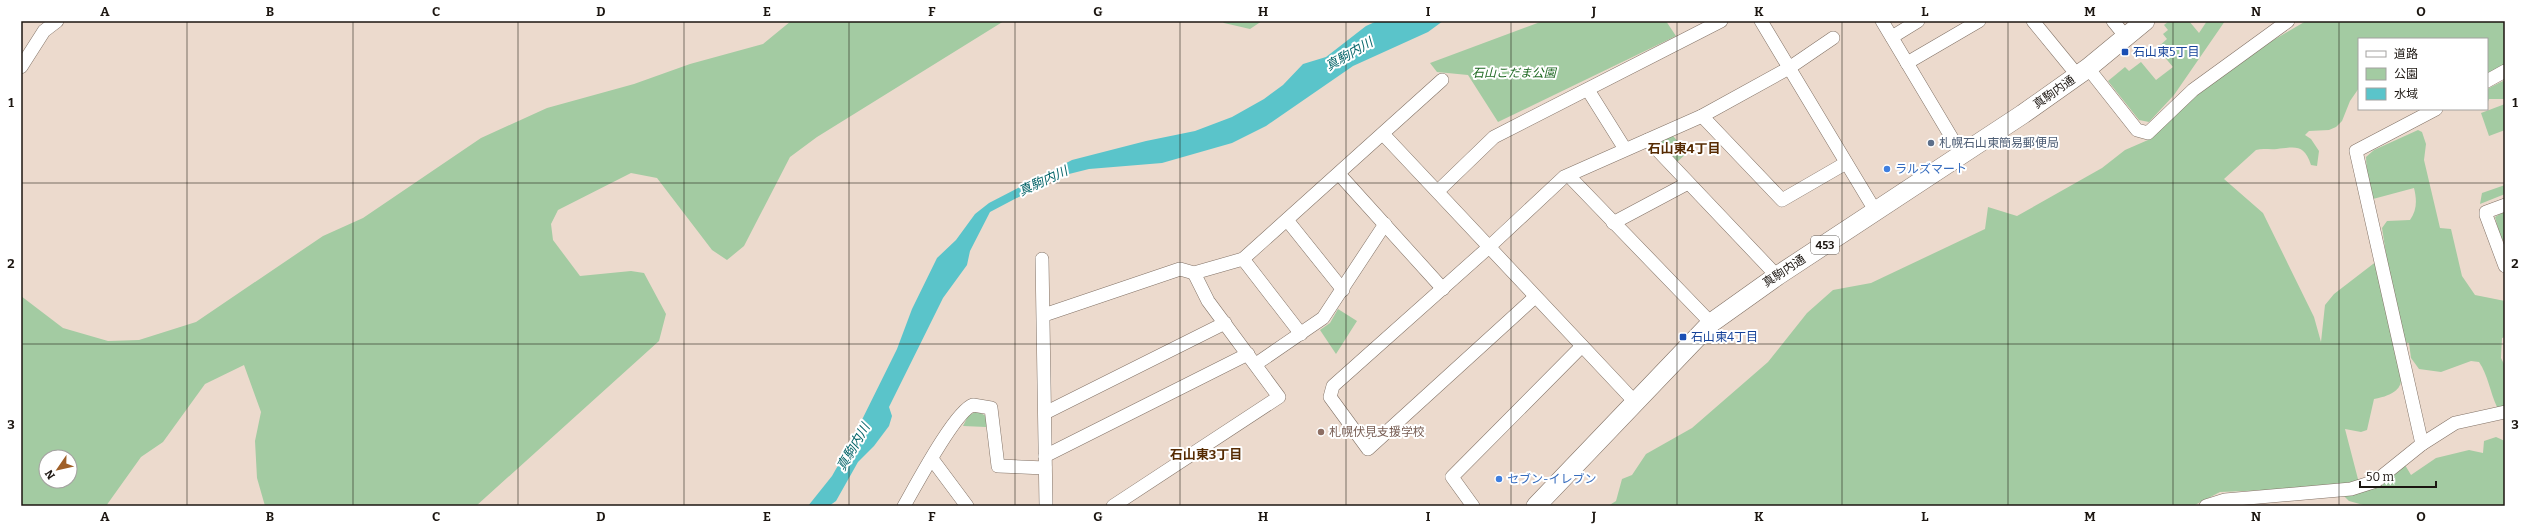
<svg xmlns="http://www.w3.org/2000/svg" width="2526" height="527" font-family="Bitter,'Noto Sans JP',serif">
  <style>
    .green { fill: #a3cba2; fill-rule: evenodd }
    .water { fill: #5ac4ca }
    .lines { fill: none; stroke-linecap: round; stroke-linejoin: round }
    .minor-casing { stroke: #827266; stroke-width: 14 }
    .highway-casing { stroke: #827266; stroke-width: 20 }
    .minor { stroke: #fff; stroke-width: 13 }
    .highway { stroke: #fff; stroke-width: 19 }
    .grid { fill: none; stroke: #1c1611; stroke-width: 1; stroke-opacity: 0.55 }
    .transit-dot { fill: #1a4fb4; stroke: #fff; stroke-width: 1.5 }
    .service-dot { fill: #5c6f8a; stroke: #fff; stroke-width: 1.5 }
    .shop-dot { fill: #3f7fe0; stroke: #fff; stroke-width: 1.5 }
    .education-dot { fill: #8d6e63; stroke: #fff; stroke-width: 1.5 }
    .labels { text-anchor: middle; dominant-baseline: central; stroke-width: 4; stroke-linejoin: round; paint-order: stroke }
    .shield { fill: #fff; stroke: #605c58; stroke-width: 1 }
    .shield-label { font-size: 11px; font-weight: bold; fill: #1c1611 }
    .transit-label { font-size: 12px; fill: #164399; stroke: #fff; text-anchor: start }
    .park-label { font-size: 12px; font-style: italic; fill: #1d6821; stroke: #fff }
    .street-label { font-size: 12px; fill: #1c1611; stroke: #fff }
    .service-label { font-size: 12px; fill: #4e5e75; stroke: #fff; text-anchor: start }
    .shop-label { font-size: 12px; fill: #366cbe; stroke: #fff; text-anchor: start }
    .education-label { font-size: 12px; fill: #785e54; stroke: #fff; text-anchor: start }
    .water-label { font-size: 13px; font-style: italic; fill: #066569; stroke: #fff }
    .neighbourhood-label { font-size: 13px; font-weight: bold; fill: #562b02; stroke: #fff }
    .neatline { fill: none; stroke: #1c1611; stroke-width: 1.5 }
    .grid-label { font-size: 13px; text-anchor: middle; font-weight: bold; fill: #1c1611 }
  </style>
  <rect width="100%" height="100%" fill="#ecdacd"/>
  <g class="green">
    <path d="M 791,21 L 1004,21 L 817,137 L 790,157 L 744,246 L 727,260 L 712,250 L 657,178 L 631,173 L 558,210 L 551,224 L 553,240 L 580,276 L 631,271 L 644,273 L 666,314 L 659,341 L 476,506 L 265,506 L 257,478 L 255,441 L 261,412 L 244,365 L 205,384 L 163,442 L 141,457 L 106,506 L 21,506 L 21,296 L 63,328 L 108,341 L 139,340 L 196,322 L 323,236 L 363,218 L 481,138 L 547,108 L 634,84 L 690,64 L 763,44 ZM 46,457 L 70,457 L 70,481 L 46,481 Z"/>
    <polygon points="1222,21 1262,21 1250,29 1224,23"/>
    <polygon points="1543,21 1666,21 1676,36 1498,122 1468,75 1437,72 1430,63"/>
    <polygon points="2169,21 2189,21 2199,33 2207,21 2225,21 2174,95 2149,122 2139,120 2108,81 2125,67 2129,71 2141,62 2156,80 2173,67 2157,48 2167,39 2163,34 2168,30 2164,25"/>
    <path d="M 2306,21 L 2505,21 L 2505,66 L 2487,75 L 2487,39 L 2359,39 L 2359,88 L 2350,101 L 2342,121 L 2336,127 L 2329,130 L 2309,131 L 2305,135 L 2311,139 L 2319,151 L 2317,166 L 2311,165 C 2304,144 2296,147 2277,149 C 2270,150 2263,148 2256,150 L 2224,179 L 2263,213 L 2314,317 L 2321,342 L 2325,305 L 2334,294 L 2386,254 L 2382,228 L 2387,221 L 2410,220 C 2417,210 2417,200 2414,188 L 2373,199 L 2367,177 L 2366,157 L 2374,150 L 2418,130 L 2422,132 L 2426,144 L 2424,160 L 2440,228 L 2451,229 L 2462,276 L 2475,295 L 2505,301 L 2505,337 L 2502,338 L 2501,358 L 2505,366 L 2505,409 L 2497,407 C 2490,392 2488,375 2479,362 L 2471,361 L 2441,372 L 2419,369 L 2411,358 L 2409,343 L 2395,342 C 2400,374 2414,391 2374,399 L 2367,430 L 2361,432 L 2345,429 L 2359,483 L 2347,487 L 2220,492 L 2193,506 L 1608,506 L 1616,501 L 1622,479 L 1632,475 L 1646,454 L 1692,428 L 1768,362 L 1807,313 L 1833,290 L 1871,283 L 1985,229 L 1988,207 L 2017,216 L 2102,168 L 2125,150 L 2148,140 L 2202,91 L 2253,52 Z"/>
    <polygon points="2505,80 2505,99 2489,99 2487,104 2487,89"/>
    <polygon points="2505,104 2505,130 2489,136 2481,113"/>
    <polygon points="1672,135 1688,152 1677,162 1658,142"/>
    <polygon points="2505,185 2505,194 2480,204 2482,193"/>
    <polygon points="2505,211 2505,243 2500,236 2495,217"/>
    <polygon points="1338,309 1357,321 1336,354 1320,330 1330,323"/>
    <polygon points="977,411 986,416 986,427 963,426 968,416"/>
    <polygon points="2496,437 2505,441 2505,506 2367,506 2349,501 2344,496 2405,465 2411,475 2436,458 2469,450 2483,453 2484,441"/>
  </g>
  <polygon class="water" points="1377,21 1443,21 1428,32 1353,66 1266,126 1232,143 1162,163 1089,169 1057,177 990,212 970,251 967,265 943,298 889,407 892,416 889,426 874,446 858,462 836,501 829,506 808,506 832,476 849,446 897,349 912,309 937,258 956,240 975,214 989,203 1072,160 1146,141 1195,131 1232,117 1264,99 1283,85 1303,64 1326,57 1366,26"/>
  <g class="lines">
    <defs>
      <g id="minor">
        <polyline points="1761,21 1876,212"/>
        <polyline points="1882,21 1962,155"/>
        <polyline points="2033,21 2078,76"/>
        <polyline points="2113,21 2126,37"/>
        <polyline points="1892,37 1918,21"/>
        <polyline points="1907,63 1979,21"/>
        <polyline points="21,67 44,31 57,21"/>
        <polyline points="2088,68 2137,130 2148,133 2193,90 2288,21"/>
        <polyline points="2487,81 2505,71"/>
        <polyline points="1588,90 1625,149"/>
        <polyline points="1702,116 1782,200 1846,163"/>
        <polyline points="1383,134 1634,401"/>
        <polyline points="1648,140 1777,276"/>
        <polyline points="1339,174 1443,289"/>
        <polyline points="1569,176 1711,323"/>
        <polyline points="1438,191 1494,137 1721,21"/>
        <polyline points="2505,205 2486,212 2486,215 2505,266"/>
        <polyline points="1287,220 1343,290"/>
        <polyline points="1613,223 1688,183"/>
        <polyline points="1042,259 1046,506"/>
        <polyline points="1243,259 1301,334"/>
        <polyline points="1535,297 1368,449 1330,397 1333,386 1489,247 1564,177 1702,116 1789,68 1833,38"/>
        <polyline points="1044,315 1180,269 1194,273 1243,259 1442,80"/>
        <polyline points="1256,364 1323,318 1385,224"/>
        <polyline points="1045,413 1225,323"/>
        <polyline points="2422,444 2356,151 2436,109"/>
        <polyline points="1045,456 1248,354"/>
        <polyline points="932,459 967,506"/>
        <path d="M 904,506 C 915,487 955,411 973,405 L 991,408 L 998,466 L 1045,468"/>
        <polyline points="1113,506 1279,397 1208,301 1194,273"/>
        <polyline points="1473,506 1452,477 1582,346"/>
        <polyline points="2206,506 2225,500 2351,489 2376,481 2422,444 2455,423 2505,412"/>
      </g>
      <polyline id="highway" points="1536,506 1711,323 1777,276 2023,114 2088,68 2145,21"/>
    </defs>
    <use href="#minor" class="minor-casing"/>
    <use href="#highway" class="highway-casing"/>
    <use href="#minor" class="minor"/>
    <use href="#highway" class="highway"/>
  </g>
  <path class="grid" d="M 187,21 L 187,506M 353,21 L 353,506M 518,21 L 518,506M 684,21 L 684,506M 849,21 L 849,506M 1015,21 L 1015,506M 1180,21 L 1180,506M 1346,21 L 1346,506M 1511,21 L 1511,506M 1677,21 L 1677,506M 1842,21 L 1842,506M 2008,21 L 2008,506M 2173,21 L 2173,506M 2339,21 L 2339,506M 21,183 L 2505,183M 21,344 L 2505,344"/>
  <g class="transit-dot">
    <rect x="2121" y="48" width="8" height="8" rx="2"/>
    <rect x="1679" y="333" width="8" height="8" rx="2"/>
  </g>
  <circle class="service-dot" cx="1931" cy="143" r="4"/>
  <g class="shop-dot">
    <circle cx="1887" cy="169" r="4"/>
    <circle cx="1499" cy="479" r="4"/>
  </g>
  <circle class="education-dot" cx="1321" cy="432" r="4"/>
  <g class="labels">
    <rect class="shield" x="1811" y="236" width="28" height="18" rx="3"/>
    <g class="shield-label">
      <text x="1825" y="245">453</text>
    </g>
    <g class="transit-label">
      <text x="2133" y="52">石山東5丁目</text>
      <text x="1691" y="337">石山東4丁目</text>
    </g>
    <g class="park-label">
      <text x="1514" y="73">石山こだま公園</text>
    </g>
    <g class="street-label">
      <text transform="translate(2054 92) rotate(-35)">真駒内通</text>
      <text transform="translate(1784 271) rotate(-33)">真駒内通</text>
    </g>
    <g class="service-label">
      <text x="1939" y="143">札幌石山東簡易郵便局</text>
    </g>
    <g class="shop-label">
      <text x="1895" y="169">ラルズマート</text>
      <text x="1507" y="479">セブン-イレブン</text>
    </g>
    <g class="education-label">
      <text x="1329" y="432">札幌伏見支援学校</text>
    </g>
    <g class="water-label">
      <text transform="translate(1349 54) rotate(-30)">真駒内川</text>
      <text transform="translate(1043 181) rotate(-25)">真駒内川</text>
      <text transform="translate(853 447) rotate(-60)">真駒内川</text>
    </g>
    <g class="neighbourhood-label">
      <text x="1684" y="148">石山東4丁目</text>
      <text x="1206" y="454">石山東3丁目</text>
    </g>
  </g>
  <rect width="2526" height="527" fill="none" stroke="#ffffff" stroke-width="44"/>
  <rect x="2358" y="38" width="130" height="72" fill="#ffffff" stroke="#a4a2a0"/>
  <rect x="2366" y="51" width="20" height="6" fill="#ffffff" stroke="#a4a2a0"/>
  <text x="2394" y="58" font-size="12" fill="#1c1611">道路</text>
  <rect x="2366" y="68" width="20" height="12" fill="#a3cba2" stroke="#a4a2a0"/>
  <text x="2394" y="78" font-size="12" fill="#1c1611">公園</text>
  <rect x="2366" y="88" width="20" height="12" fill="#5ac4ca" stroke="#a4a2a0"/>
  <text x="2394" y="98" font-size="12" fill="#1c1611">水域</text>
  <g transform="translate(58 469) rotate(236)"><circle r="19" fill="#ffffff" stroke="#a4a2a0"/>
  <path d="M0-3L7 15L0 10L-7 15Z" fill="#9f5f28"/>
  <text y="-6" font-size="11" font-weight="bold" text-anchor="middle" fill="#1c1611">N</text>
  </g>
  <path d="M2360 481v6h76v-6" fill="none" stroke="#1c1611" stroke-width="2"/>
  <text x="2366" y="481" font-size="12" fill="#1c1611" stroke="#ffffff" stroke-width="3" paint-order="stroke">50 m</text>
  <rect x="22" y="22" width="2482" height="483" class="neatline"/>
  <g class="grid-label">
    <text x="105" y="16">A</text>
    <text x="270" y="16">B</text>
    <text x="436" y="16">C</text>
    <text x="601" y="16">D</text>
    <text x="767" y="16">E</text>
    <text x="932" y="16">F</text>
    <text x="1098" y="16">G</text>
    <text x="1263" y="16">H</text>
    <text x="1428" y="16">I</text>
    <text x="1594" y="16">J</text>
    <text x="1759" y="16">K</text>
    <text x="1925" y="16">L</text>
    <text x="2090" y="16">M</text>
    <text x="2256" y="16">N</text>
    <text x="2421" y="16">O</text>
    <text x="11" y="107">1</text>
    <text x="2515" y="107">1</text>
    <text x="11" y="268">2</text>
    <text x="2515" y="268">2</text>
    <text x="11" y="429">3</text>
    <text x="2515" y="429">3</text>
    <text x="105" y="521">A</text>
    <text x="270" y="521">B</text>
    <text x="436" y="521">C</text>
    <text x="601" y="521">D</text>
    <text x="767" y="521">E</text>
    <text x="932" y="521">F</text>
    <text x="1098" y="521">G</text>
    <text x="1263" y="521">H</text>
    <text x="1428" y="521">I</text>
    <text x="1594" y="521">J</text>
    <text x="1759" y="521">K</text>
    <text x="1925" y="521">L</text>
    <text x="2090" y="521">M</text>
    <text x="2256" y="521">N</text>
    <text x="2421" y="521">O</text>
  </g>
</svg>
